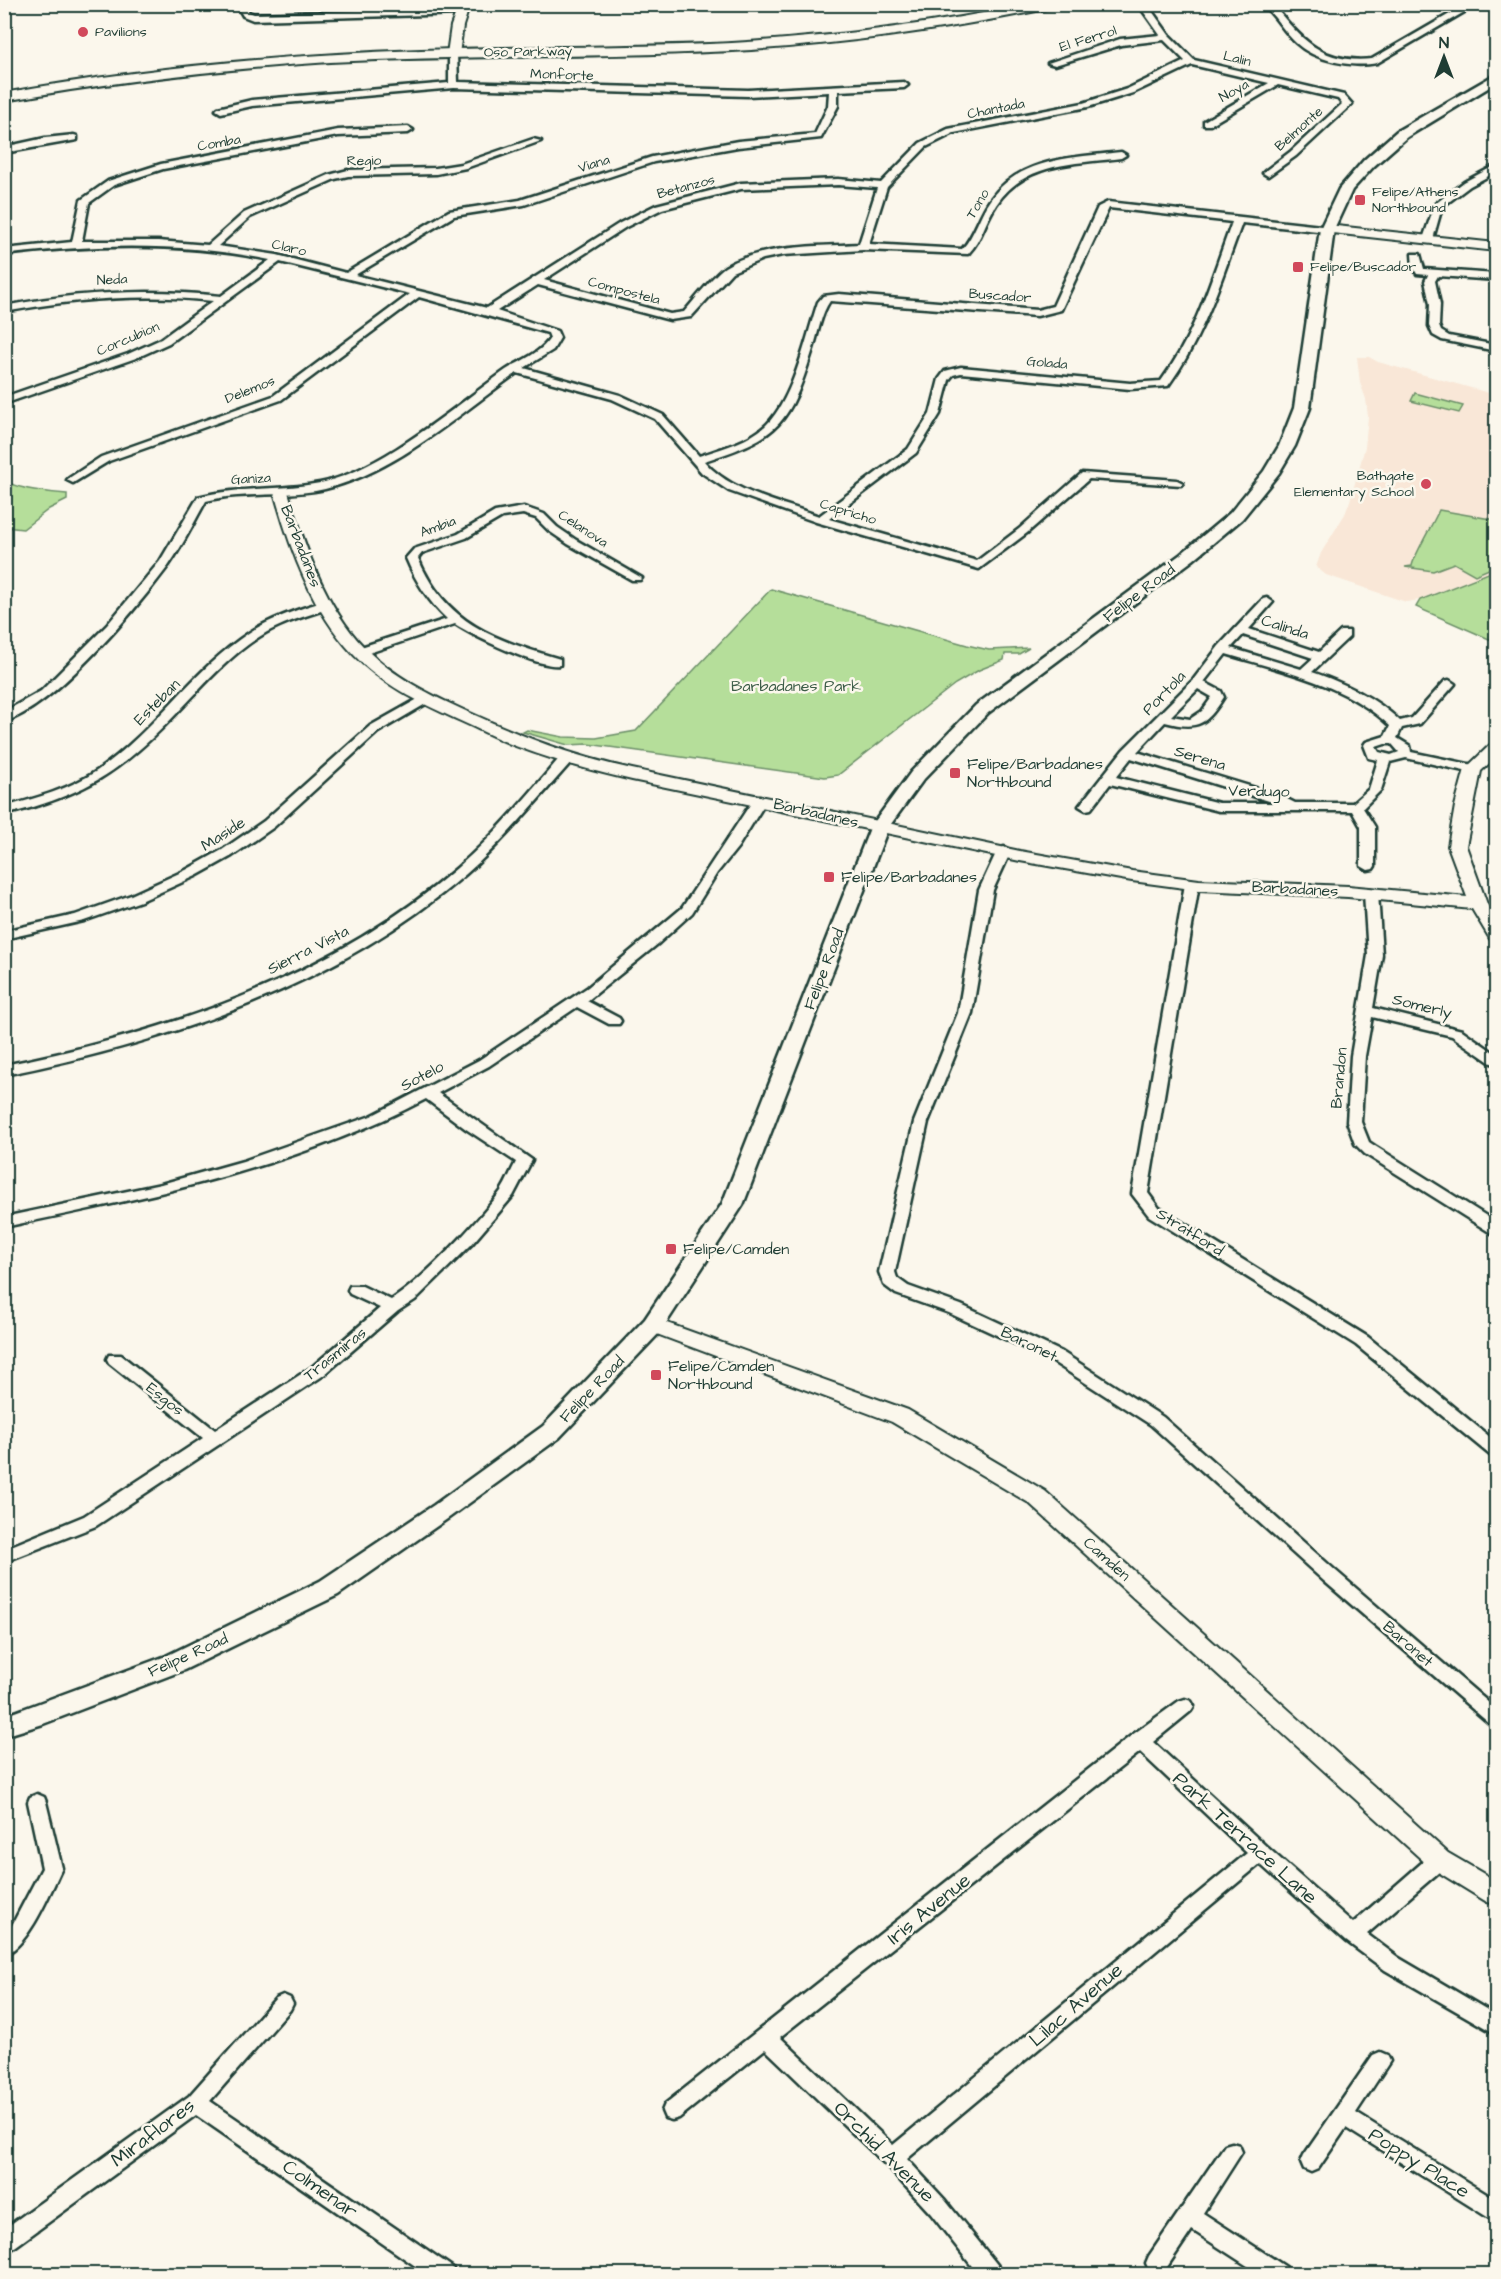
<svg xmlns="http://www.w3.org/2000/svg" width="1501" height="2279" font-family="'Architects Daughter',sans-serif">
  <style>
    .built { fill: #f9e7d7 }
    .green { fill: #b5de9a; stroke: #6a8e67; stroke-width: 1.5 }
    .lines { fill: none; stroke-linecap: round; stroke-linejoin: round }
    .minor-casing { stroke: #1f3d34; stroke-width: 5 }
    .tertiary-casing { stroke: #1f3d34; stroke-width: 4 }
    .secondary-casing { stroke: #1f3d34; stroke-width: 5 }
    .primary-casing { stroke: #1f3d34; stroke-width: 4 }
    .minor { fill: #fbf7ec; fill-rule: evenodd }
    .tertiary { fill: #fbf7ec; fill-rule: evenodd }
    .secondary { fill: #fbf7ec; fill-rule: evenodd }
    .primary { fill: #fbf7ec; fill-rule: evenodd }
    .poi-dot { fill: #d1495b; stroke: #fbf7ec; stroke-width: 2 }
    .labels { text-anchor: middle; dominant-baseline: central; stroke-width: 5; stroke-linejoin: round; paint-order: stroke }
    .far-poi-label { font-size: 14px; fill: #1f3d34; stroke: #fbf7ec; text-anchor: start }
    .far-street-label { font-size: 14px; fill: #1f3d34; stroke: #fbf7ec }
    .street-label { font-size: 16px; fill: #1f3d34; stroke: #fbf7ec }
    .park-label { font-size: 16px; fill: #3d5d48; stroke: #fbf7ec }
    .poi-label { font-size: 16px; fill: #1f3d34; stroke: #fbf7ec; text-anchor: start }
    .near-street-label { font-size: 20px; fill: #1f3d34; stroke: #fbf7ec }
  </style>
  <rect width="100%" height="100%" fill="#fbf7ec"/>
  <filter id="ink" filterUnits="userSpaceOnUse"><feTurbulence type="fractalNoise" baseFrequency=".0167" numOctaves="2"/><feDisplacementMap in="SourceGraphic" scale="12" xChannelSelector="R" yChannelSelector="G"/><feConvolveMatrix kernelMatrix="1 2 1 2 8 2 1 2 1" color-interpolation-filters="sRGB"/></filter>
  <g filter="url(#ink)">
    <polygon class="built" points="1357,357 1369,357 1378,362 1496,395 1496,570 1420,600 1406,602 1326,575 1316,567 1321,553 1345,514 1350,501 1365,447 1368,417 1366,399 1360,383"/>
    <g class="green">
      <polygon points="1415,393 1463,406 1459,413 1411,401"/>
      <path d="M 5,480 C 13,489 54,493 67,494 L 67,500 L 49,509 L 23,529 L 5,527 Z"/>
      <path d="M 1439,510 L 1496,520 L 1496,566 L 1475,575 L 1454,563 L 1433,571 L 1405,567 L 1412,566 C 1413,557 1434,522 1439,510 Z"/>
      <polygon points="1496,570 1496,642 1416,607 1420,600"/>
      <polygon points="771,589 967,645 989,650 1029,648 1019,654 1005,654 1004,660 979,670 955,684 838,775 825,777 588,744 568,745 523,732 527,730 563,737 596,738 636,731"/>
    </g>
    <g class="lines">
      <defs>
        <g id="minor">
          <polygon points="236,4 245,4 249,12 254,14 463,8 467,11 463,14 253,20 243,16"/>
          <path d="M 1138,4 L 1147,4 L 1169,35 L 1194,60 L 1344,95 L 1352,104 L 1296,156 L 1268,176 L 1263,173 L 1265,171 L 1290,152 L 1342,104 L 1338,99 L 1278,85 L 1210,125 L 1204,125 L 1204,121 L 1269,83 L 1192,65 L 1133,93 L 1088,107 L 954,133 L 926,147 L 887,187 L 869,244 L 962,249 C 975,235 979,215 990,200 C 1020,157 1073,158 1121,152 L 1126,155 L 1121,158 C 1075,164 1024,162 996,205 C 985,221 982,240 968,254 L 863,250 L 783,255 L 763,259 L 732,272 L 691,317 L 670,320 L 538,285 L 497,311 L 557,331 L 560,338 L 553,350 L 524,368 L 620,395 L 663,415 L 699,456 C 719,449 741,444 759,431 C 792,408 805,340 818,302 L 823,296 L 839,294 L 1037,310 L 1053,306 L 1098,207 L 1108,202 L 1330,227 L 1332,229 L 1327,232 L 1242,223 C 1221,279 1204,337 1168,386 L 1130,389 L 961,373 L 953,375 L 949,380 L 940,414 L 916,453 L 829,519 L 977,561 L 1019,529 L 1082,473 L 1177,480 L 1183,483 L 1181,485 L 1089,479 L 1027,533 L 979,569 L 816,522 L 729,491 L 702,473 L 655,419 L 612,399 L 517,373 C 459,414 396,472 325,489 C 286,498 244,491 206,501 C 194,522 183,545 169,565 C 137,608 55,707 4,722 L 4,712 L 41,691 L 107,625 L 160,561 L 198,497 C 238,486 280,491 320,483 C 382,470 454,407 506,370 C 521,360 541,353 550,338 L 548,333 L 419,297 L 281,400 L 109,461 L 73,483 L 67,480 L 69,478 L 101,457 L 273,396 L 410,294 L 280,262 L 169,343 L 136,358 L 4,404 L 4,397 L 128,354 L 161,339 L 213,301 C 142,293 74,299 4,312 L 4,306 C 77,292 147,288 221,296 L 270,260 C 183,242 93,244 4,255 L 4,249 L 72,242 L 81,200 L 108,181 L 161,164 L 338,130 L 408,127 L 413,130 L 408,133 L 338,136 L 163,169 L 114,185 L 89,203 L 82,241 L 158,241 L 208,245 L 244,213 L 329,175 L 348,170 L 436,168 L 461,164 L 533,139 L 541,141 L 466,168 L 436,174 L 348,176 L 335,179 L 250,217 L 218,246 L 277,255 L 346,273 L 449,211 L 520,200 L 652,157 L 738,141 L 815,134 L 828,106 L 829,92 L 748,96 L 454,88 L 252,106 L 221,113 L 216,110 L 218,108 L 252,100 L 449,83 L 449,54 L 453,51 L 457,54 L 458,82 L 748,90 L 904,82 L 908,85 L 904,88 L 838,91 L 838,106 L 821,138 L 738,147 L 654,162 L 524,205 L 454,216 L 355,275 L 487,308 L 620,223 L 656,205 L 741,183 L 838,179 L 881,183 L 920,143 L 948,129 L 1083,103 L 1127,89 L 1185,61 L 1164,40 L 1121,45 L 1055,65 L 1048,63 L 1120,39 L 1160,35 ZM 838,185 L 877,188 L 859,244 C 816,247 764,244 725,267 C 712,276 695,300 684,312 L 670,314 L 544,280 L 626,227 L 662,209 L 741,189 ZM 1109,208 L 1232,222 C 1212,276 1196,334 1161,381 L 1130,383 L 961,367 L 945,371 L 939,379 L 930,414 L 908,449 L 819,516 C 781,502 731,493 704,461 C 780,437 789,425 813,349 C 818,334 821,313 830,301 L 1037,316 L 1061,310 Z"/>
          <path d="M 1270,4 L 1280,4 L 1276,8 C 1303,42 1325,64 1372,59 L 1467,4 L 1478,4 L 1377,63 C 1352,68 1315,61 1296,43 C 1285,33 1278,20 1268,10 L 1267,8 Z"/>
          <polygon points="74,135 77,136 77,140 4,153 4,147 45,138"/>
          <polygon points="1496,165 1496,172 1470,186 1442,207 1433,239 1425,241 1423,239 1435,204 1464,182"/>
          <polygon points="1412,254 1420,254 1424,269 1496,274 1496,280 1438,276 1435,281 1440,304 1439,326 1441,331 1449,336 1496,345 1496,351 1442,340 1433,335 1429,326 1430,304 1425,281 1428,275 1417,274 1413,267"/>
          <path d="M 524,507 L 544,514 L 557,527 L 576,540 L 642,578 L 640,580 L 632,580 L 568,544 L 549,531 L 536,518 L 523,514 L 502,517 L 466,538 L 422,553 L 418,558 C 446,625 496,640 560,659 L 560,665 C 541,669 473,636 455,624 L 363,655 L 355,655 L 355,649 L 447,619 C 428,601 416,582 406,558 L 414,549 L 458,534 L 495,512 Z"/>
          <path d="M 1267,598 L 1273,602 L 1249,629 L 1319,652 L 1341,631 L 1349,631 L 1349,637 L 1312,672 C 1344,683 1375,697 1400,721 L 1412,718 L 1445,681 L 1449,680 L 1455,684 L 1420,724 L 1402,728 L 1397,738 L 1410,746 L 1411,752 L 1478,766 L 1479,769 L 1473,773 L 1406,758 L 1390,762 L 1381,790 L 1363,808 L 1375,827 L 1375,866 L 1373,869 L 1368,870 L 1361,866 L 1361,827 L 1352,811 L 1219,811 L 1110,784 L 1091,809 L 1086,810 L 1079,806 L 1123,750 L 1193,680 L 1219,646 L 1263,599 ZM 1243,635 L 1313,658 L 1301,669 L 1231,648 ZM 1226,654 C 1282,671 1346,684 1390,726 L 1385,736 L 1366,742 L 1364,745 L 1369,758 L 1378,760 L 1369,789 L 1353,803 L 1295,803 L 1279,795 L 1137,752 L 1165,722 C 1198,731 1207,724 1224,697 L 1221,691 L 1204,682 ZM 1198,689 L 1212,697 L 1202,711 L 1190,719 L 1171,716 ZM 1385,744 L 1392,744 L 1399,752 L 1391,755 L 1379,752 L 1376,747 ZM 1131,758 L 1269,801 L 1274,803 L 1219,803 L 1116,777 Z"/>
          <path d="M 326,601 L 330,602 L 330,608 C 306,616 280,623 259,637 C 228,657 203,686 178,712 C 121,772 85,795 4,815 L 4,807 C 37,798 70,789 98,770 C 155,731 192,670 250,632 C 272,618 301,608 326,601 Z"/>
          <polygon points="425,695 429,696 431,699 429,702 378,732 274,827 232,856 196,876 141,901 84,921 4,939 4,931 75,915 131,895 186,870 222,850 264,821 370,726"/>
          <path d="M 567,754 L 572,755 L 573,758 L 572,761 C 538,799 505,840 466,874 C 337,986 169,1042 4,1075 L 4,1065 C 166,1033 331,978 457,868 C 496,834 529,794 562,755 Z"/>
          <path d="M 760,796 L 767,800 L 738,847 L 717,873 L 692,913 L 659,943 L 587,1001 L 619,1018 L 621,1021 L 619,1024 L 609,1024 L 577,1007 L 489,1066 L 438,1093 L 532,1160 L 513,1196 L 471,1245 L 415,1300 L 398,1311 L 324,1375 L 96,1526 L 4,1562 L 4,1549 L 84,1516 L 203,1438 L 109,1363 L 107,1359 L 109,1355 L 121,1355 L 215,1430 L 312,1367 L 380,1308 L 350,1294 L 348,1290 L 350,1286 L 362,1286 L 391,1300 C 424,1279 477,1223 501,1191 C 507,1182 511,1171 516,1162 L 466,1129 L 426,1099 C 295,1168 148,1197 4,1227 L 4,1217 L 161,1184 L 243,1161 L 371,1116 L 479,1060 L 588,987 L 682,908 L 755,797 Z"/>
          <polygon points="1004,847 1011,851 993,890 972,1013 928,1122 895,1272 897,1278 908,1286 961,1305 1062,1352 1163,1417 1336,1571 1496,1709 1496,1726 1490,1724 1324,1581 1151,1425 1050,1360 949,1313 896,1294 884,1285 879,1272 914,1122 958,1013 979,890 997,851"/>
          <polygon points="1192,880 1199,884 1148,1193 1159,1208 1368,1337 1496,1442 1496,1457 1490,1455 1356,1345 1149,1216 1132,1194 1185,884"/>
          <polygon points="1371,889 1378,893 1382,955 1373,1008 1462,1030 1496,1054 1496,1064 1491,1063 1452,1036 1372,1017 1365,1056 1361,1122 1369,1142 1375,1146 1496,1222 1496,1234 1491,1233 1365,1154 1355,1144 1347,1122 1351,1056 1368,955 1364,893"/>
          <path d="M 1185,1699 L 1191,1701 L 1194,1706 L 1191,1711 L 1153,1742 L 1267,1847 L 1353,1923 L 1432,1854 L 1439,1852 L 1446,1854 L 1449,1860 L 1446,1866 L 1367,1934 L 1399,1958 L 1496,2015 L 1496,2034 L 1385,1970 L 1346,1941 L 1260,1864 L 907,2159 L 945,2200 L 999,2267 L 1002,2274 L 978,2274 L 931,2214 L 886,2165 L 765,2049 L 679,2118 L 672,2120 L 665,2118 L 662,2111 L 665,2104 L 1132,1735 L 1179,1701 ZM 1140,1752 L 1247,1853 L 893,2145 L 780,2037 Z"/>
          <path d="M 37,1794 L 44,1797 L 46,1802 L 62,1868 C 50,1892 29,1946 4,1955 L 4,1934 L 10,1929 L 42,1868 L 28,1802 L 30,1797 Z"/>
          <polygon points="283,1995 290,1998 293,2004 290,2010 210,2101 452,2267 455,2274 427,2274 196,2115 12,2249 4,2252 4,2229 189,2096 276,1998"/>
          <polygon points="1380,2052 1387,2055 1390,2061 1356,2113 1496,2200 1496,2221 1489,2218 1346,2128 1318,2169 1311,2172 1304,2169 1301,2162 1304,2155 1373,2055"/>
          <polygon points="1232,2143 1239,2145 1242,2152 1203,2213 1286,2267 1289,2274 1260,2274 1192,2230 1165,2270 1157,2273 1149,2270 1146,2263 1149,2256 1225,2145"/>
        </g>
        <g id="tertiary">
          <polygon points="459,4 470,4 463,26 459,54 453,57 447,54 451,26"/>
          <polygon points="1327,225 1496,243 1496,251 1323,232 1321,229"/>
          <path d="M 281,488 L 288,492 C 305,546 324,605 364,647 C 393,677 431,695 468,712 C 524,737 571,756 632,769 L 1020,851 L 1132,871 L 1199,880 L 1348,886 L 1467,897 L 1448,846 L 1455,806 L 1465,769 L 1490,745 L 1496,744 L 1496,757 L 1481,771 L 1466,846 L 1487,904 L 1496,920 L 1496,940 L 1490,939 L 1472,909 L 1348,897 L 1199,890 L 1132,881 L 1020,861 L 632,780 C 593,771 555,761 518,747 C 497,739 477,728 456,719 C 419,702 381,684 353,654 C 311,609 290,549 274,492 Z"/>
          <polygon points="653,1318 908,1410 1045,1491 1448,1853 1496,1881 1496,1904 1487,1902 1430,1867 1029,1503 892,1422 646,1330 643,1325 646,1320"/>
        </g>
        <polygon id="secondary" points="1496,74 1496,83 1407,137 1374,166 1352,190 1334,229 1310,408 1295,446 1279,473 1242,519 1193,560 988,713 923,780 888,828 743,1205 661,1331 559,1438 450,1517 338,1595 184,1670 43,1724 4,1736 4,1716 166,1656 320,1581 434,1505 543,1426 645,1319 722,1204 870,828 911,772 976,705 1181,554 1230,513 1264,471 1279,446 1294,408 1320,229 1339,189 1364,160 1397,131"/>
        <path id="primary" d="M 1029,4 L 1057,4 L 1051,8 C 946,30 839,45 732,51 C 598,58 464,55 330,62 C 221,69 112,82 4,101 L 4,93 C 142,68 281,55 421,50 C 525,46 628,48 732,43 C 831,37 931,25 1029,4 Z"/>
      </defs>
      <use href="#minor" class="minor-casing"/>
      <use href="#tertiary" class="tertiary-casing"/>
      <use href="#secondary" class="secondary-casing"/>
      <use href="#primary" class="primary-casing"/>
      <use href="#minor" class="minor"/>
      <use href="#tertiary" class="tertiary"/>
      <use href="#secondary" class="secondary"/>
      <use href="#primary" class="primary"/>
    </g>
  </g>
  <g class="poi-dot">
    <circle cx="83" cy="32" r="6"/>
    <rect x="1354" y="194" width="12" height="12" rx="3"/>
    <rect x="1292" y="261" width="12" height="12" rx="3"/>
    <circle cx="1426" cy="484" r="6"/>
    <rect x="949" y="767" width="12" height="12" rx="3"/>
    <rect x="823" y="871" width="12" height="12" rx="3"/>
    <rect x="665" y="1243" width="12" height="12" rx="3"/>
    <rect x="650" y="1369" width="12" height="12" rx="3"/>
  </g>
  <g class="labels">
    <g class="far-poi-label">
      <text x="95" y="32">Pavilions</text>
      <text x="1372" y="192">Felipe/Athens<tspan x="1372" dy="16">Northbound</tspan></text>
      <text x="1310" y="267">Felipe/Buscador</text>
      <text x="1414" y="476" text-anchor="end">Bathgate<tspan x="1414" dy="16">Elementary School</tspan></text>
    </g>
    <g class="far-street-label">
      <text transform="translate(1088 39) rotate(-17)">El Ferrol</text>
      <text transform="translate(528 52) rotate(-1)">Oso Parkway</text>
      <text transform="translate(1237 59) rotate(14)">Lalin</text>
      <text transform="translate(562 75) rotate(2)">Monforte</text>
      <text transform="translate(1234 91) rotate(-30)">Noya</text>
      <text transform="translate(996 109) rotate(-11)">Chantada</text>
      <text transform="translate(1299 129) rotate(-42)">Belmonte</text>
      <text transform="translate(219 143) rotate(-10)">Comba</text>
      <text transform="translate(364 161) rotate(-1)">Regio</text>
      <text transform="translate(594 164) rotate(-17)">Viana</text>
      <text transform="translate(686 187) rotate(-15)">Betanzos</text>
      <text transform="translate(978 204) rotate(-60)">Tono</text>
      <text transform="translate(289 248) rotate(13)">Claro</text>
      <text transform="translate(112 280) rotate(-3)">Neda</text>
      <text transform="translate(624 291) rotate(15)">Compostela</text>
      <text transform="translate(1000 296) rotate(4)">Buscador</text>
      <text transform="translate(128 339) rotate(-23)">Corcubion</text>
      <text transform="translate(1047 363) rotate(5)">Golada</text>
      <text transform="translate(250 390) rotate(-22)">Delemos</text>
      <text transform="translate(251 479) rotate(-3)">Ganiza</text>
      <text transform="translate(848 512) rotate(17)">Capricho</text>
      <text transform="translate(438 527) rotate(-20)">Ambia</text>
      <text transform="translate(583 529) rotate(33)">Celanova</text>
    </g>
    <g class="street-label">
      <text transform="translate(301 546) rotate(69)">Barbadanes</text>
      <text transform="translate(1139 593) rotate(-37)">Felipe Road</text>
      <text transform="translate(1285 627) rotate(18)">Calinda</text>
      <text transform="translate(1164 693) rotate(-46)">Portola</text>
      <text transform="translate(157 702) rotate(-45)">Esteban</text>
      <text transform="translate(1200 758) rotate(17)">Serena</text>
      <text transform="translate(1259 791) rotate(1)">Verdugo</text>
      <text transform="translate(816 813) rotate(13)">Barbadanes</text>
      <text transform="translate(223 834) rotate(-33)">Maside</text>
      <text transform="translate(1295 889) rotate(3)">Barbadanes</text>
      <text transform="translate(308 950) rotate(-27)">Sierra Vista</text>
      <text transform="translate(824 969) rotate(-69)">Felipe Road</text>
      <text transform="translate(1422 1006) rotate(14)">Somerly</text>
      <text transform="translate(422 1076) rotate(-28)">Sotelo</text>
      <text transform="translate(1339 1078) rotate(-85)">Brandon</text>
      <text transform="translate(1190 1232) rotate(32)">Stratford</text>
      <text transform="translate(1029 1344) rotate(26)">Baronet</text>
      <text transform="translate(335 1354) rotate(-39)">Trasmiras</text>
      <text transform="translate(592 1389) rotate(-46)">Felipe Road</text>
      <text transform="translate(165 1399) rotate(39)">Esgos</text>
      <text transform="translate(1107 1559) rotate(42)">Camden</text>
      <text transform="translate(1408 1644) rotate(41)">Baronet</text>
      <text transform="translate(188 1655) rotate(-24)">Felipe Road</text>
    </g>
    <g class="park-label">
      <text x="796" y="686">Barbadanes Park</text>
    </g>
    <g class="poi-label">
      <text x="967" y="764">Felipe/Barbadanes<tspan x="967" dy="18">Northbound</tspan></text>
      <text x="841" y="877">Felipe/Barbadanes</text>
      <text x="683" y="1249">Felipe/Camden</text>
      <text x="668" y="1366">Felipe/Camden<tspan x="668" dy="18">Northbound</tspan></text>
    </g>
    <g class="near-street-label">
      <text transform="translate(1245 1838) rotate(42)">Park Terrace Lane</text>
      <text transform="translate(929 1909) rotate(-39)">Iris Avenue</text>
      <text transform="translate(1076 2005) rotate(-41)">Lilac Avenue</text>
      <text transform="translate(153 2133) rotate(-37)">Miraflores</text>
      <text transform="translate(884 2152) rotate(45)">Orchid Avenue</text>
      <text transform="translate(1419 2163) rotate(32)">Poppy Place</text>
      <text transform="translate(320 2189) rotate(35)">Colmenar</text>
    </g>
  </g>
  <rect width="1501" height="2279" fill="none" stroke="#fbf7ec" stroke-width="24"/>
  <rect x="12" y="12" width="1477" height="2255" fill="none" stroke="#1f3d34" stroke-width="2" filter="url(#ink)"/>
  <g transform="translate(1444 57)" stroke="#fbf7ec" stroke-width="4.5" paint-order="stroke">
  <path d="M0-4.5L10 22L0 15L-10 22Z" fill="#1f3d34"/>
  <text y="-9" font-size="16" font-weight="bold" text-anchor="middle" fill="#1f3d34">N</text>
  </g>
</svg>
